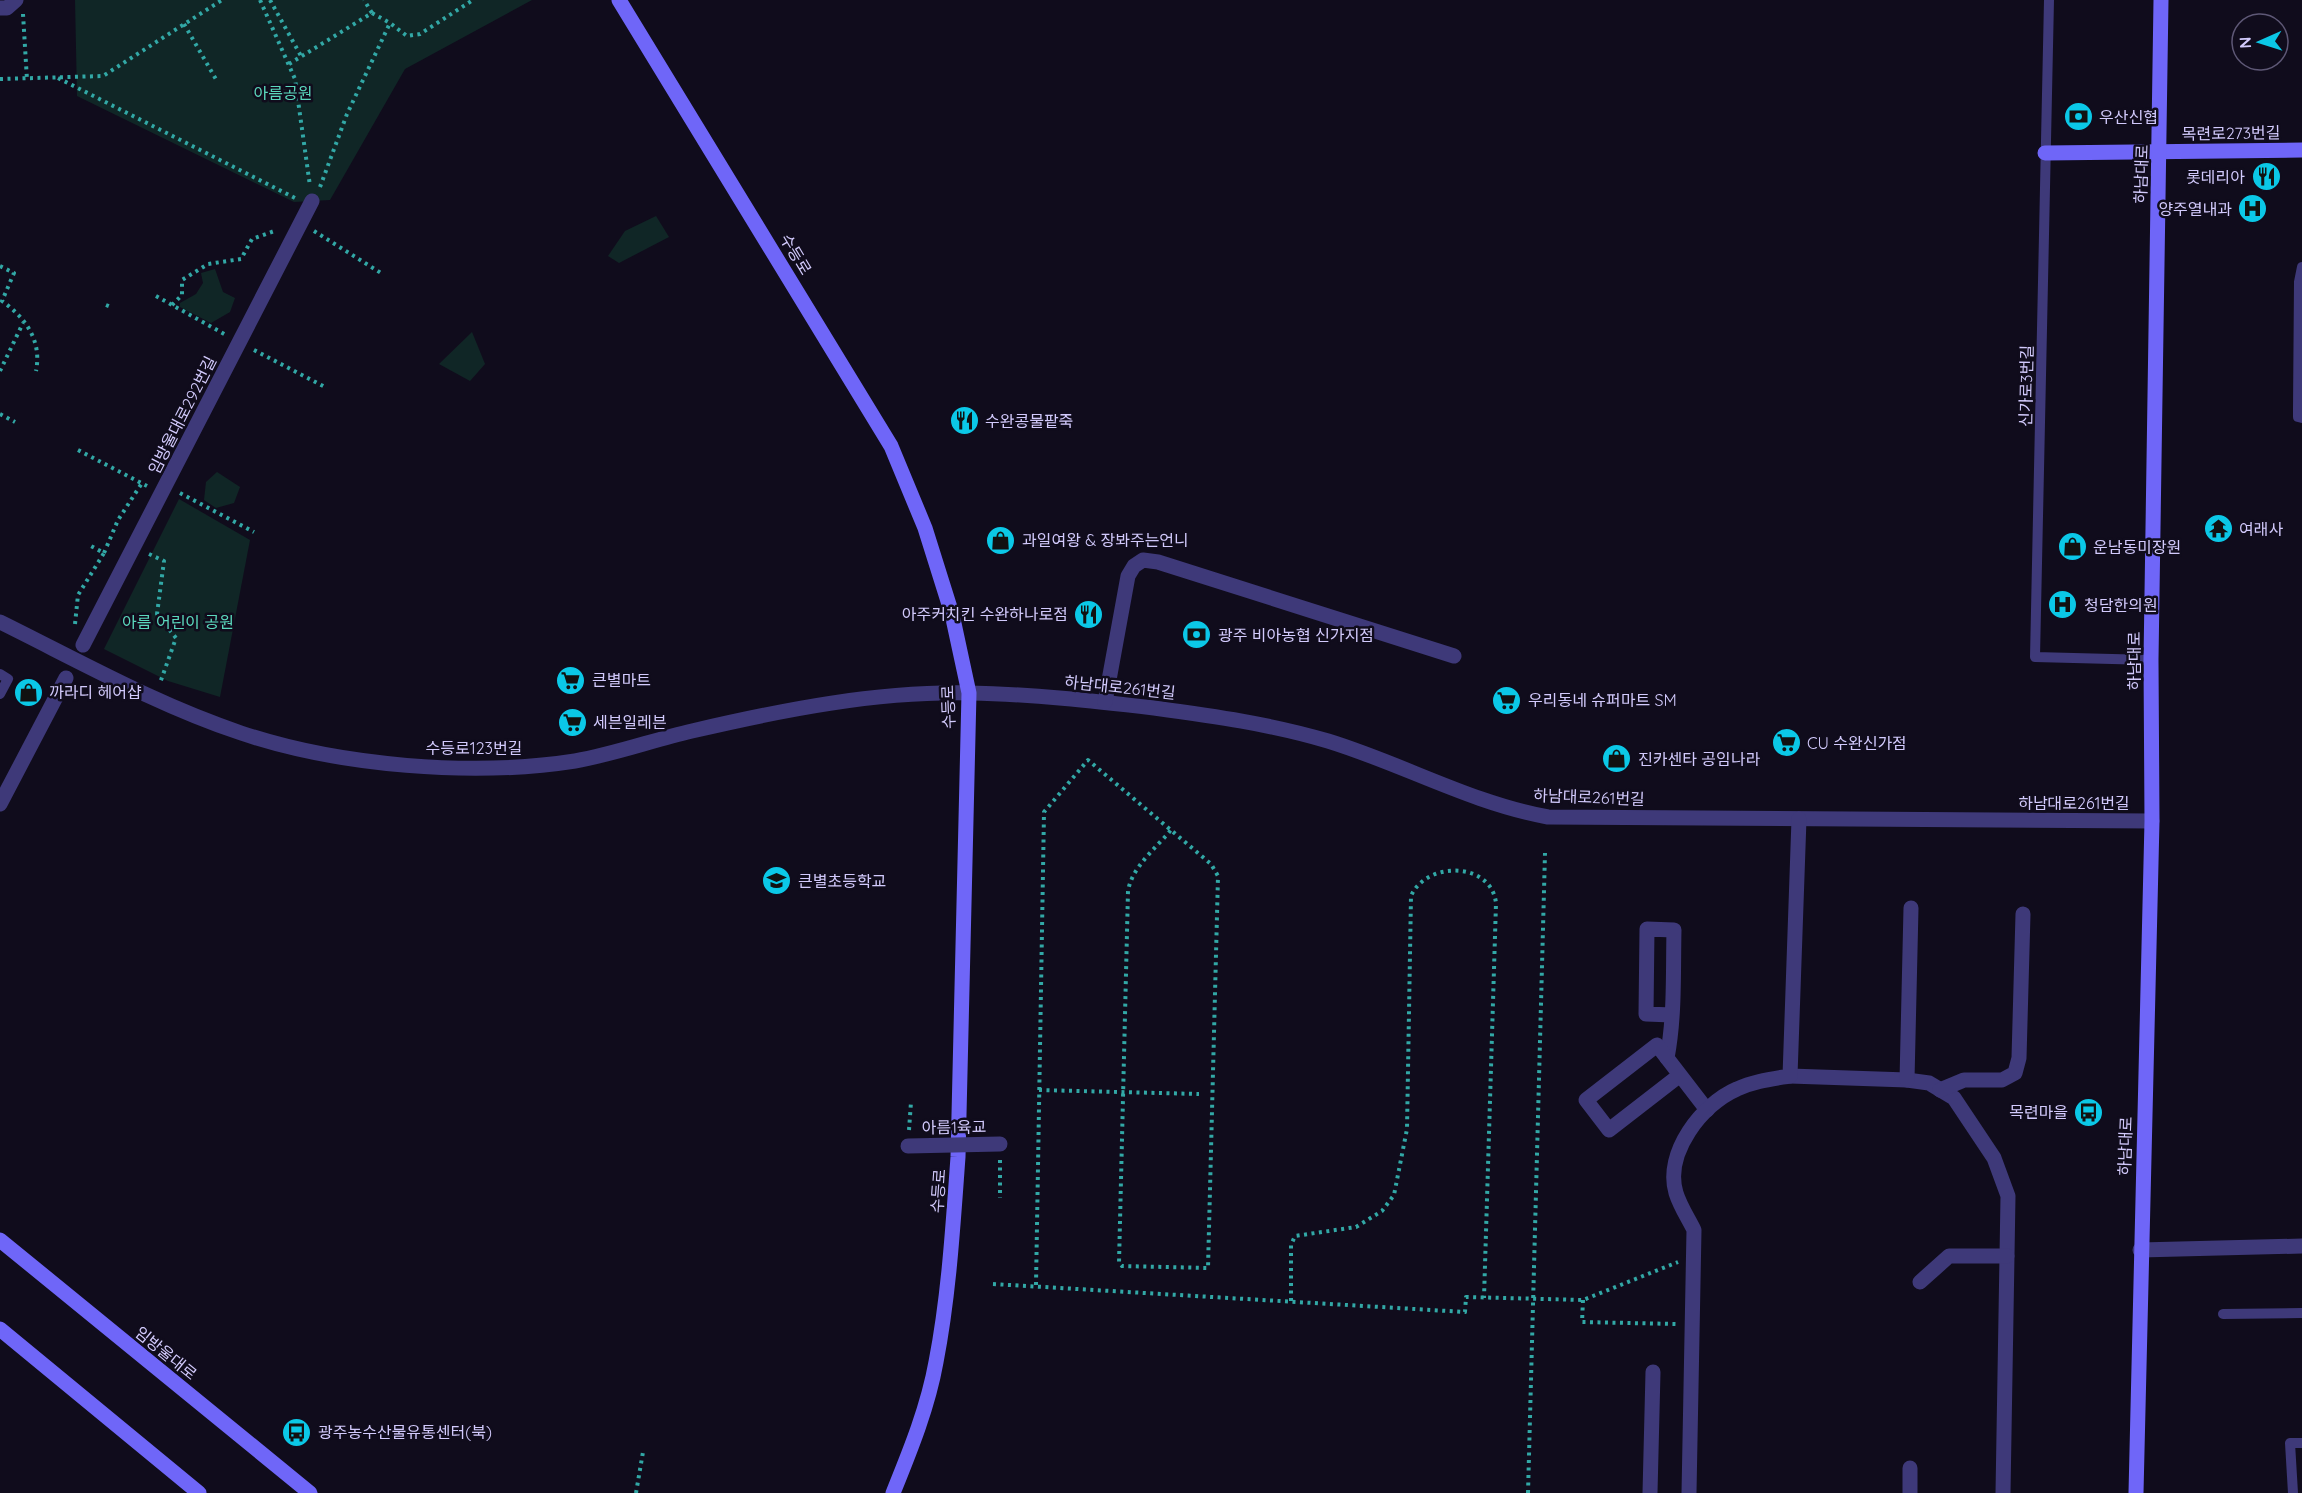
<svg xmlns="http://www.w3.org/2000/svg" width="2302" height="1493" font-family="Quicksand,'Noto Sans KR',sans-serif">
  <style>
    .green { fill: #102626 }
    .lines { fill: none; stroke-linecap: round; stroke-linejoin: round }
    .path { stroke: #32a8a6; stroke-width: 4; stroke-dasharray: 3 4.5; stroke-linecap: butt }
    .lane { stroke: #3e3979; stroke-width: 10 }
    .street { stroke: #3e3979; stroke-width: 15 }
    .secondary { stroke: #6f66f8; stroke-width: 15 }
    .street-bridge { stroke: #3e3979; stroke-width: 15 }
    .labels { text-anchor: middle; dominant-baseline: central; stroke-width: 5; stroke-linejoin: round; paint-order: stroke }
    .park-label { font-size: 16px; fill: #5bd8bd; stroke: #100c1c }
    .poi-label { font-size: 16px; fill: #d2cafc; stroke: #100c1c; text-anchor: start }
    .street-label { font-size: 16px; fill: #d2cafc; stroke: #100c1c }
  </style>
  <rect width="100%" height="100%" fill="#100c1c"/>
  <g class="green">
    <polygon points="75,0 532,0 405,69 330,200 294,202 77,96"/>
    <polygon points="656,216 669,237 619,263 608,256 625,231"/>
    <polygon points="215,269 223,292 235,298 230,312 211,323 180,307 180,303 196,294 203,283 201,273"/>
    <polygon points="472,332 485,364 470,381 439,364"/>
    <polygon points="217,472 240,487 234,503 216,508 204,500 206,482"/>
    <polygon points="179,499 250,540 220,697 168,681 104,649"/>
  </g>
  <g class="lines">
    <g class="path">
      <polyline points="260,0 295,79 310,186"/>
      <polyline points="270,0 301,56"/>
      <polyline points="372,13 390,23 407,36 420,34 473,0"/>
      <polyline points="23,14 27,80"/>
      <polyline points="184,24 217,81"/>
      <polyline points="289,64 372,13 364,0"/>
      <polyline points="58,78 295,198"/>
      <polyline points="0,79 103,76 222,0"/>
      <polyline points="320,187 347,114 390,23"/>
      <polyline points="314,231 381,273"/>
      <path d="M 0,266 L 14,273 L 2,301 C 26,318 42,341 36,371"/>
      <polyline points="156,296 226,335"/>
      <polyline points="106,305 111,307"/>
      <polyline points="172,305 182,295 182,280 208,264 241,259 252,239 277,230"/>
      <polyline points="254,350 325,387"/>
      <polyline points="0,371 23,323"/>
      <polyline points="0,414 15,422"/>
      <polyline points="78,450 147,486"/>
      <polyline points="180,493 254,532"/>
      <polyline points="104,553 118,520 142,483"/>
      <polyline points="149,554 164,561 157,614 176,638 160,683"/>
      <polyline points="75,624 78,595 104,553 91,546"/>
      <polyline points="1039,1090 1199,1094"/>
      <polyline points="909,1130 911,1102"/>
      <polyline points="1000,1160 1000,1198"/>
      <polyline points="993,1284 1465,1312 1466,1297 1583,1300 1678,1262"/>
      <path d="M 1036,1285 L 1044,812 L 1088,760 L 1211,864 L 1218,876 L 1208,1268 L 1122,1266 L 1119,1263 L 1128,891 C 1132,867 1156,848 1171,830"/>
      <polyline points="1583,1300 1582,1322 1676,1324"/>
      <path d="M 1291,1301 L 1291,1245 L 1295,1236 L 1356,1227 L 1382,1211 L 1394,1195 L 1407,1129 L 1411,896 C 1426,861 1491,861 1496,903 L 1484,1298"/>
      <polyline points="636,1493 643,1452"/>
      <polyline points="1528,1493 1545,853"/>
    </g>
    <g class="lane">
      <polyline points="2049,0 2035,657 2151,660"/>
      <polyline points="2302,267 2299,282 2298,408 2298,417 2302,418"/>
      <polyline points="0,674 8,679 0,694"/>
      <polyline points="2223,1314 2302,1313"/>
      <polyline points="2293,1493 2290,1443 2302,1443"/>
    </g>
    <g class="street">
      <polyline points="0,8 7,8 16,0"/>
      <path d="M 0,622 C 79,661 157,705 241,733 C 339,766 473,777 575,761 C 615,754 653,740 692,731 C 782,710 877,691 970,693 C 1031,694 1094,701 1154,708 C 1213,716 1271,724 1328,741 C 1403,764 1471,803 1548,817 L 2152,821"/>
      <polyline points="83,645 312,201"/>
      <polyline points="1105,702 1128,576 1134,566 1143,560 1158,562 1454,656"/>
      <polyline points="0,804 66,678"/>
      <path d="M 1667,1058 C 1675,1016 1673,972 1674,930 L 1647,929 L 1646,1014 L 1672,1015"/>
      <polyline points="1680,1075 1609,1130 1586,1100 1657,1045 1707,1110"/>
      <polyline points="1790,1076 1907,1080 1929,1083 1954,1098 1994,1158 2008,1196 2003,1493"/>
      <polyline points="1907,1080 1911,908"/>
      <polyline points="1940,1090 1964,1080 2002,1080 2015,1073 2019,1058 2023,914"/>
      <polyline points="2140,1250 2302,1246"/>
      <polyline points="1920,1282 1949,1256 2007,1256"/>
      <polyline points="1650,1493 1653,1372"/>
      <path d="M 1689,1493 L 1694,1230 C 1688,1218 1680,1206 1676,1193 C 1664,1153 1702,1104 1737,1089 C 1754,1081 1772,1079 1790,1076 L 1799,819"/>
      <polyline points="1910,1493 1910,1468"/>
    </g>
    <g class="secondary">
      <path d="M 619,0 L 891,446 L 925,528 L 952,614 L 969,693 L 958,1157 C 953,1225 949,1295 936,1362 C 928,1407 910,1451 893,1493"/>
      <polyline points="2045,153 2302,150"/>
      <polyline points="0,1240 310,1493"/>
      <polyline points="0,1329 199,1493"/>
      <polyline points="2136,1493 2152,821 2151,660 2161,0"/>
    </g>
    <polyline class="street-bridge" points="908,1146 1000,1144"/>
  </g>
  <defs>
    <symbol id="bank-disc" viewBox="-11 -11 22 22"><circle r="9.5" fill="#0bc8e7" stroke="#100c1c"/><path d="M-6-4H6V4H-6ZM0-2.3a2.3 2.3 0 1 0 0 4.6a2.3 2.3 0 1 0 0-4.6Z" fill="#111"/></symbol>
    <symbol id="restaurant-disc" viewBox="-11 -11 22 22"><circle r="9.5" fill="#0bc8e7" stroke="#100c1c"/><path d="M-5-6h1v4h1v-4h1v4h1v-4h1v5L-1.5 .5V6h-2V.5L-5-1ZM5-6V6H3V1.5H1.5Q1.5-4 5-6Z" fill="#111"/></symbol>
    <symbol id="hospital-disc" viewBox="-11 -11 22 22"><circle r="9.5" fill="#0bc8e7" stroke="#100c1c"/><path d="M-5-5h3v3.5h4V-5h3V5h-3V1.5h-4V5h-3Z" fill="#111"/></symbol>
    <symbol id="temple-disc" viewBox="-11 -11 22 22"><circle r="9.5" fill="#0bc8e7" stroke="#100c1c"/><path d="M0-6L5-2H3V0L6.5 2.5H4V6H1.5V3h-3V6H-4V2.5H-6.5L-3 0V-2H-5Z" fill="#111"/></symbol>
    <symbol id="shop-disc" viewBox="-11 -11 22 22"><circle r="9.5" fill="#0bc8e7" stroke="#100c1c"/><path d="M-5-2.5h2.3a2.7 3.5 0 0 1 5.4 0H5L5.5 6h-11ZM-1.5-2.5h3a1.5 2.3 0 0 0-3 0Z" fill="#111"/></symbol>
    <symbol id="supermarket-disc" viewBox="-11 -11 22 22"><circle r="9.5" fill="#0bc8e7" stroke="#100c1c"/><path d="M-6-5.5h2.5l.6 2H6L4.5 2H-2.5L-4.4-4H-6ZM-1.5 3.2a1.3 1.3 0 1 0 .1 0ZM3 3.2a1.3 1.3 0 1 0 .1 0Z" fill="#111"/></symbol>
    <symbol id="school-disc" viewBox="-11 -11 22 22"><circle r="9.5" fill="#0bc8e7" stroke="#100c1c"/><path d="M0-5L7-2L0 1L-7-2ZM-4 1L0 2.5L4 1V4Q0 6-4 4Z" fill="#111"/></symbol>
    <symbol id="bus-disc" viewBox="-11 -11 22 22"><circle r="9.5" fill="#0bc8e7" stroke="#100c1c"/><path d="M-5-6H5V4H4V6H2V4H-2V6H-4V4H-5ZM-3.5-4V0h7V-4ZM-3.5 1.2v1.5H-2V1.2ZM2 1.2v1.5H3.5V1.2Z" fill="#111"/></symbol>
  </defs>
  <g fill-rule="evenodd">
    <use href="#bank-disc" x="2062" y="100" width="33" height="33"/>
    <use href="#restaurant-disc" x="2250" y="160" width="33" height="33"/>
    <use href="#hospital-disc" x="2236" y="192" width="33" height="33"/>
    <use href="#restaurant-disc" x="948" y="404" width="33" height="33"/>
    <use href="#temple-disc" x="2202" y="512" width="33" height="33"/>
    <use href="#shop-disc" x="984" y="524" width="33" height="33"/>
    <use href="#shop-disc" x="2056" y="530" width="33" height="33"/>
    <use href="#hospital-disc" x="2046" y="588" width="33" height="33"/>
    <use href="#restaurant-disc" x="1072" y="598" width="33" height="33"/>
    <use href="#bank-disc" x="1180" y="618" width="33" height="33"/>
    <use href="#supermarket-disc" x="554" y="664" width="33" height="33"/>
    <use href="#shop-disc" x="12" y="676" width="33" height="33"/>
    <use href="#supermarket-disc" x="1490" y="684" width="33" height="33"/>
    <use href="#supermarket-disc" x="556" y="706" width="33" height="33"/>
    <use href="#supermarket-disc" x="1770" y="726" width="33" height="33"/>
    <use href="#shop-disc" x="1600" y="742" width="33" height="33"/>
    <use href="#school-disc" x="760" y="864" width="33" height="33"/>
    <use href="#bus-disc" x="2072" y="1096" width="33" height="33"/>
    <use href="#bus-disc" x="280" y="1416" width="33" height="33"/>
  </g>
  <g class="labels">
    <g class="park-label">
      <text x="283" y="93">아름공원</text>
      <text x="178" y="622">아름 어린이 공원</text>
    </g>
    <g class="poi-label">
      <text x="2099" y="117">우산신협</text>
      <text x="2245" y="177" text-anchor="end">롯데리아</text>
      <text x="2232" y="209" text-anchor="end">양주열내과</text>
      <text x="985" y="421">수완콩물팥죽</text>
      <text x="2239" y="529">여래사</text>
      <text x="1022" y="540">과일여왕 &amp; 장봐주는언니</text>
      <text x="2093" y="547">운남동미장원</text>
      <text x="2084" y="605">청담한의원</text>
      <text x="1068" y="614" text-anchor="end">아주커치킨 수완하나로점</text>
      <text x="1218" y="635">광주 비아농협 신가지점</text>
      <text x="592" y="680">큰별마트</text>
      <text x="49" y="692">까라디 헤어샵</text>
      <text x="1528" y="700">우리동네 슈퍼마트 SM</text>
      <text x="593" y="722">세븐일레븐</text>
      <text x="1807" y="743">CU 수완신가점</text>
      <text x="1638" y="759">진카센타 공임나라</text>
      <text x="798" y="881">큰별초등학교</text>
      <text x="2068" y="1112" text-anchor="end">목련마을</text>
      <text x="318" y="1432">광주농수산물유통센터(북)</text>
    </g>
    <g class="street-label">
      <text transform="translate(2231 133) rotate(-1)">목련로273번길</text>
      <text transform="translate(2141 174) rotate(-88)">하남대로</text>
      <text transform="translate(796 254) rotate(59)">수등로</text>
      <text transform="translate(2026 386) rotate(-89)">신가로3번길</text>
      <text transform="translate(182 415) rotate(-63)">임방울대로292번길</text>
      <text transform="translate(2134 661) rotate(-90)">하남대로</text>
      <text transform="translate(1120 687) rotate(6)">하남대로261번길</text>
      <text transform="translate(948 707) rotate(-92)">수등로</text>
      <text x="474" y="748">수등로123번길</text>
      <text transform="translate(1589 797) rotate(2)">하남대로261번길</text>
      <text x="2074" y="803">하남대로261번길</text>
      <text transform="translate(954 1127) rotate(-1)">아름1육교</text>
      <text transform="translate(2125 1146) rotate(-88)">하남대로</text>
      <text transform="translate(938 1191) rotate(-86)">수등로</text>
      <text transform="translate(166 1353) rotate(39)">임방울대로</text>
    </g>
  </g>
  <g transform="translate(2260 42) rotate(267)"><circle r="28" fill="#100c1c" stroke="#5e5876" stroke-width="1.5"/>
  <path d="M0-4.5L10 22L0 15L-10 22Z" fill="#0bc8e7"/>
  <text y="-9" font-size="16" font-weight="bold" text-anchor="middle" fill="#d2cafc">N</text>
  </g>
</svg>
